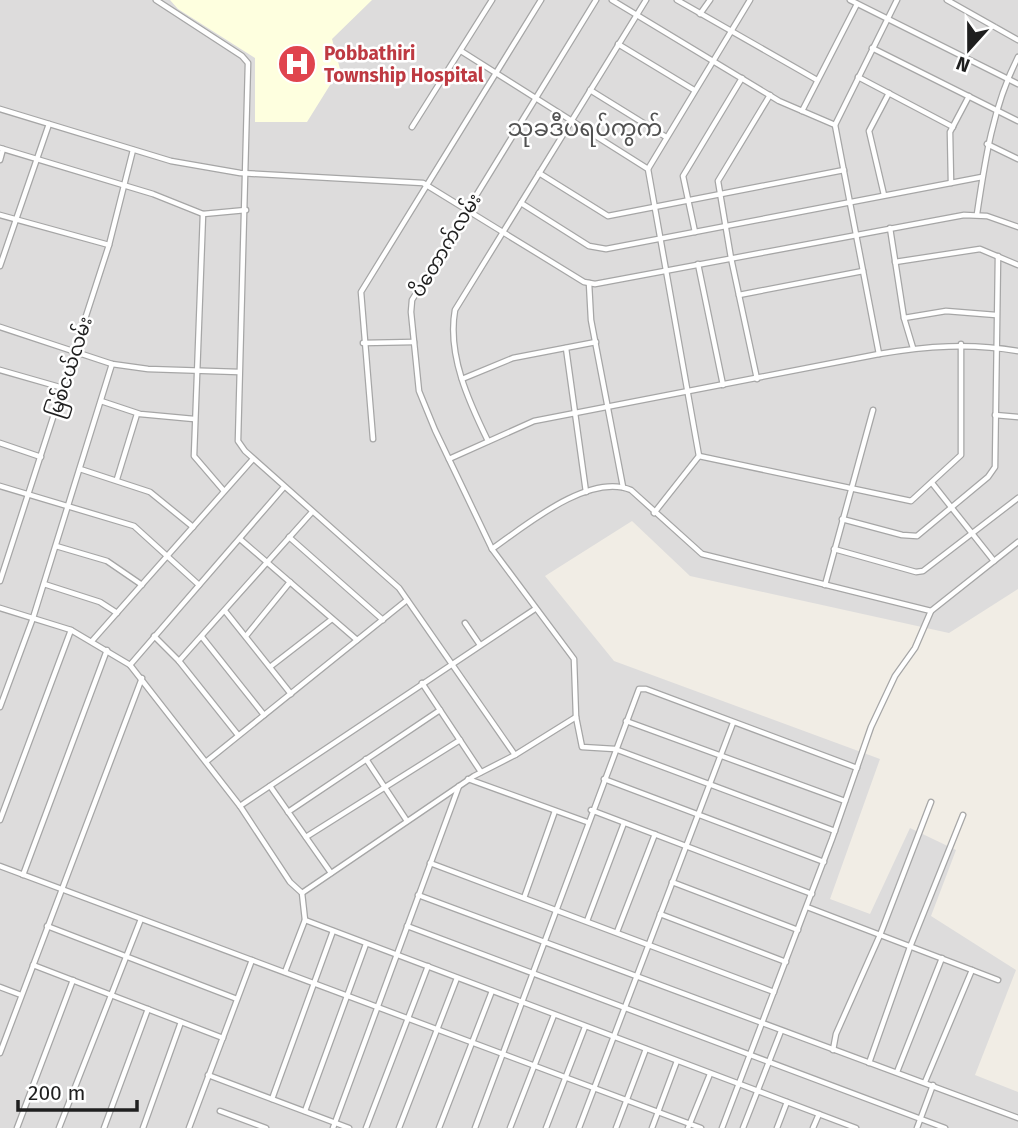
<svg xmlns="http://www.w3.org/2000/svg" width="1018" height="1128" font-family="'Fira Sans','Noto Sans Myanmar',sans-serif">
  <style>
    .residential { fill: #dddcdc }
    .education { fill: #feffdf }
    .lines { fill: none; stroke-linecap: round; stroke-linejoin: round }
    .minor-casing { stroke: #a6a6a6; stroke-width: 7 }
    .minor { stroke: #fff; stroke-width: 4.5 }
    .labels { text-anchor: middle; dominant-baseline: central; stroke-width: 5; stroke-linejoin: round; paint-order: stroke }
    .health-label { font-size: 19px; font-weight: bold; fill: #be3a42; stroke: #fff; text-anchor: start }
    .street-label { font-size: 19px; fill: #1f1f1f; stroke: #fff }
    .quarter-label { font-size: 23px; fill: #525252; stroke: #fff }
  </style>
  <rect width="100%" height="100%" fill="#f1ede5"/>
  <polygon class="residential" points="0,0 1018,0 1018,589 949,633 690,576 632,521 545,576 614,661 880,759 830,899 870,914 910,828 956,850 931,916 1016,970 975,1075 1018,1092 1018,1128 0,1128"/>
  <polygon class="education" points="170,0 372,0 332,39 340,69 307,122 255,122 255,58 178,9"/>
  <g class="lines">
    <defs>
      <g id="minor">
        <polyline points="156,0 242,56 248,63 238,441 245,451 399,588 515,755"/>
        <polyline points="596,0 412,300 411,312 419,391 435,430 492,549 574,659 576,717 582,747 615,749 835,831"/>
        <polyline points="612,0 779,101 835,125"/>
        <polyline points="677,0 817,80"/>
        <polyline points="850,0 1018,84"/>
        <polyline points="947,0 1018,40"/>
        <polyline points="700,14 710,0"/>
        <polyline points="618,44 694,90"/>
        <polyline points="872,48 1018,121"/>
        <polyline points="461,51 648,169"/>
        <polyline points="858,77 953,127"/>
        <polyline points="590,90 666,137"/>
        <polyline points="0,109 171,161 240,173 423,183 584,282 595,284 964,215 987,216 1018,227"/>
        <polyline points="802,111 857,4"/>
        <polyline points="412,127 492,0"/>
        <polyline points="987,144 1018,159"/>
        <polyline points="0,148 153,194 203,214 246,210"/>
        <polyline points="0,160 3,149"/>
        <polyline points="539,173 608,216 844,170"/>
        <polyline points="951,183 950,132 969,96"/>
        <polyline points="884,195 869,131 889,93"/>
        <polyline points="521,203 589,246 606,249 982,177"/>
        <polyline points="203,214 194,456 224,491"/>
        <path d="M 977,214 C 985,160 993,106 1018,57"/>
        <polyline points="0,215 109,245"/>
        <polyline points="890,228 904,318 913,348"/>
        <polyline points="695,232 683,176 742,78"/>
        <polyline points="895,262 980,249 1018,265"/>
        <polyline points="698,264 723,385"/>
        <polyline points="0,266 49,124"/>
        <polyline points="589,283 591,320 623,487"/>
        <polyline points="739,295 863,271"/>
        <polyline points="904,318 946,311 996,315"/>
        <polyline points="0,327 112,364 148,369 239,372"/>
        <polyline points="363,343 414,342"/>
        <polyline points="566,348 586,492"/>
        <polyline points="879,354 835,125 897,0"/>
        <polyline points="0,370 63,388"/>
        <polyline points="462,379 513,358 596,342"/>
        <polyline points="757,379 731,258 718,181 770,95"/>
        <polyline points="101,401 140,414 194,419"/>
        <polyline points="995,415 1018,417"/>
        <polyline points="373,439 361,292 541,0"/>
        <path d="M 488,441 C 469,402 447,355 455,310 L 646,0"/>
        <polyline points="0,443 41,457"/>
        <polyline points="699,456 911,501 961,455 961,344"/>
        <path d="M 449,459 L 534,421 L 879,354 C 927,346 970,343 1018,351"/>
        <polyline points="80,469 150,492 193,527"/>
        <polyline points="117,479 137,414"/>
        <polyline points="932,483 994,561"/>
        <polyline points="0,486 134,526 199,585"/>
        <polyline points="654,513 699,456 648,169 750,0"/>
        <polyline points="842,519 902,535 917,536 988,477 995,467 998,256"/>
        <polyline points="289,537 383,620"/>
        <polyline points="240,539 357,640"/>
        <polyline points="56,546 107,561 142,585"/>
        <path d="M 492,549 C 525,526 589,472 631,490 L 702,554 L 931,611"/>
        <polyline points="834,549 916,572 923,571 1018,498"/>
        <polyline points="0,581 109,245 133,150"/>
        <polyline points="44,584 100,602 117,613"/>
        <polyline points="825,585 873,410"/>
        <polyline points="0,608 71,630 130,665 240,806 290,882 302,893 305,920 285,972"/>
        <polyline points="225,611 291,694"/>
        <polyline points="465,623 480,645"/>
        <polyline points="154,636 179,661 238,735"/>
        <polyline points="246,636 290,582"/>
        <polyline points="202,637 264,715"/>
        <polyline points="92,641 253,459"/>
        <polyline points="179,661 312,512"/>
        <polyline points="130,665 284,487"/>
        <polyline points="270,667 332,619"/>
        <polyline points="422,683 481,772"/>
        <polyline points="0,707 33,618 112,364"/>
        <polyline points="626,721 845,801"/>
        <polyline points="366,759 407,821"/>
        <polyline points="207,761 407,600"/>
        <polyline points="468,779 587,822"/>
        <polyline points="604,779 824,862"/>
        <polyline points="270,786 331,873"/>
        <polyline points="240,806 535,609"/>
        <polyline points="591,810 812,894"/>
        <polyline points="288,812 440,710"/>
        <polyline points="0,820 71,630"/>
        <polyline points="306,837 460,740"/>
        <polyline points="430,863 774,992"/>
        <polyline points="0,866 701,1128"/>
        <polyline points="23,875 107,650"/>
        <polyline points="672,882 798,930"/>
        <polyline points="302,893 474,776 515,755 576,717"/>
        <polyline points="418,895 1018,1118"/>
        <polyline points="524,898 555,811"/>
        <polyline points="807,907 998,980"/>
        <polyline points="660,914 786,962"/>
        <polyline points="305,920 856,1128"/>
        <polyline points="587,921 624,823"/>
        <polyline points="47,926 237,999"/>
        <polyline points="407,926 945,1128"/>
        <polyline points="617,932 655,834"/>
        <polyline points="33,965 223,1038"/>
        <polyline points="0,987 21,995"/>
        <polyline points="833,1050 836,1034 880,935 931,802"/>
        <polyline points="0,1053 142,678"/>
        <polyline points="869,1063 910,947 963,815"/>
        <polyline points="897,1072 942,958"/>
        <polyline points="208,1075 349,1128"/>
        <polyline points="925,1082 972,970"/>
        <polyline points="272,1099 333,931"/>
        <polyline points="220,1111 266,1128"/>
        <polyline points="305,1111 366,944"/>
        <polyline points="17,1128 73,980"/>
        <polyline points="59,1128 141,919"/>
        <polyline points="104,1128 148,1009"/>
        <polyline points="143,1128 181,1022"/>
        <polyline points="189,1128 252,960"/>
        <polyline points="333,1128 459,786"/>
        <polyline points="366,1128 428,966"/>
        <polyline points="399,1128 457,978"/>
        <polyline points="439,1128 492,991"/>
        <polyline points="475,1128 639,689 646,689 857,768"/>
        <polyline points="510,1128 554,1015"/>
        <polyline points="546,1128 585,1027"/>
        <polyline points="579,1128 733,723"/>
        <polyline points="616,1128 646,1049"/>
        <polyline points="652,1128 677,1061"/>
        <polyline points="688,1128 710,1074"/>
        <polyline points="722,1128 832,839 871,727 895,676 915,648 931,611 1018,542"/>
        <polyline points="743,1128 781,1031"/>
        <polyline points="777,1128 787,1102"/>
        <polyline points="813,1128 819,1114"/>
        <polyline points="917,1128 933,1085"/>
      </g>
    </defs>
    <use href="#minor" class="minor-casing"/>
    <use href="#minor" class="minor"/>
  </g>
  <defs>
    <symbol id="hospital-disc" viewBox="-11 -11 22 22"><circle r="9.5" fill="#e0444e" stroke="#fff"/><path d="M-5-5h3v3.5h4V-5h3V5h-3V1.5h-4V5h-3Z" fill="#fff"/></symbol>
  </defs>
  <g fill-rule="evenodd">
    <use href="#hospital-disc" x="275" y="42" width="44" height="44"/>
  </g>
  <g class="labels">
    <g class="health-label">
      <text x="324" y="53">Pobbathiri<tspan x="324" dy="22">Township Hospital</tspan></text>
    </g>
    <g class="street-label">
      <text transform="translate(446 245) rotate(-59)">ပိတောက်လမ်း</text>
      <text transform="translate(70 367) rotate(-72)">မြစ်ငယ်လမ်း</text>
    </g>
    <g class="quarter-label">
      <text x="585" y="128">သုခဒီပရပ်ကွက်</text>
    </g>
  </g>
  <g transform="translate(969 49) rotate(201)" stroke="#ffffff" stroke-width="5" paint-order="stroke">
  <path d="M0-5L12 26L0 18L-12 26Z" fill="#1f1f1f"/>
  <text y="-10" font-size="19" font-weight="bold" text-anchor="middle" fill="#1f1f1f">N</text>
  </g>
  <path d="M18 1100v10h119v-10" fill="none" stroke="#1f1f1f" stroke-width="3.5"/>
  <text x="28" y="1100" font-size="21" fill="#1f1f1f" stroke="#ffffff" stroke-width="5" paint-order="stroke">200 m</text>
</svg>
